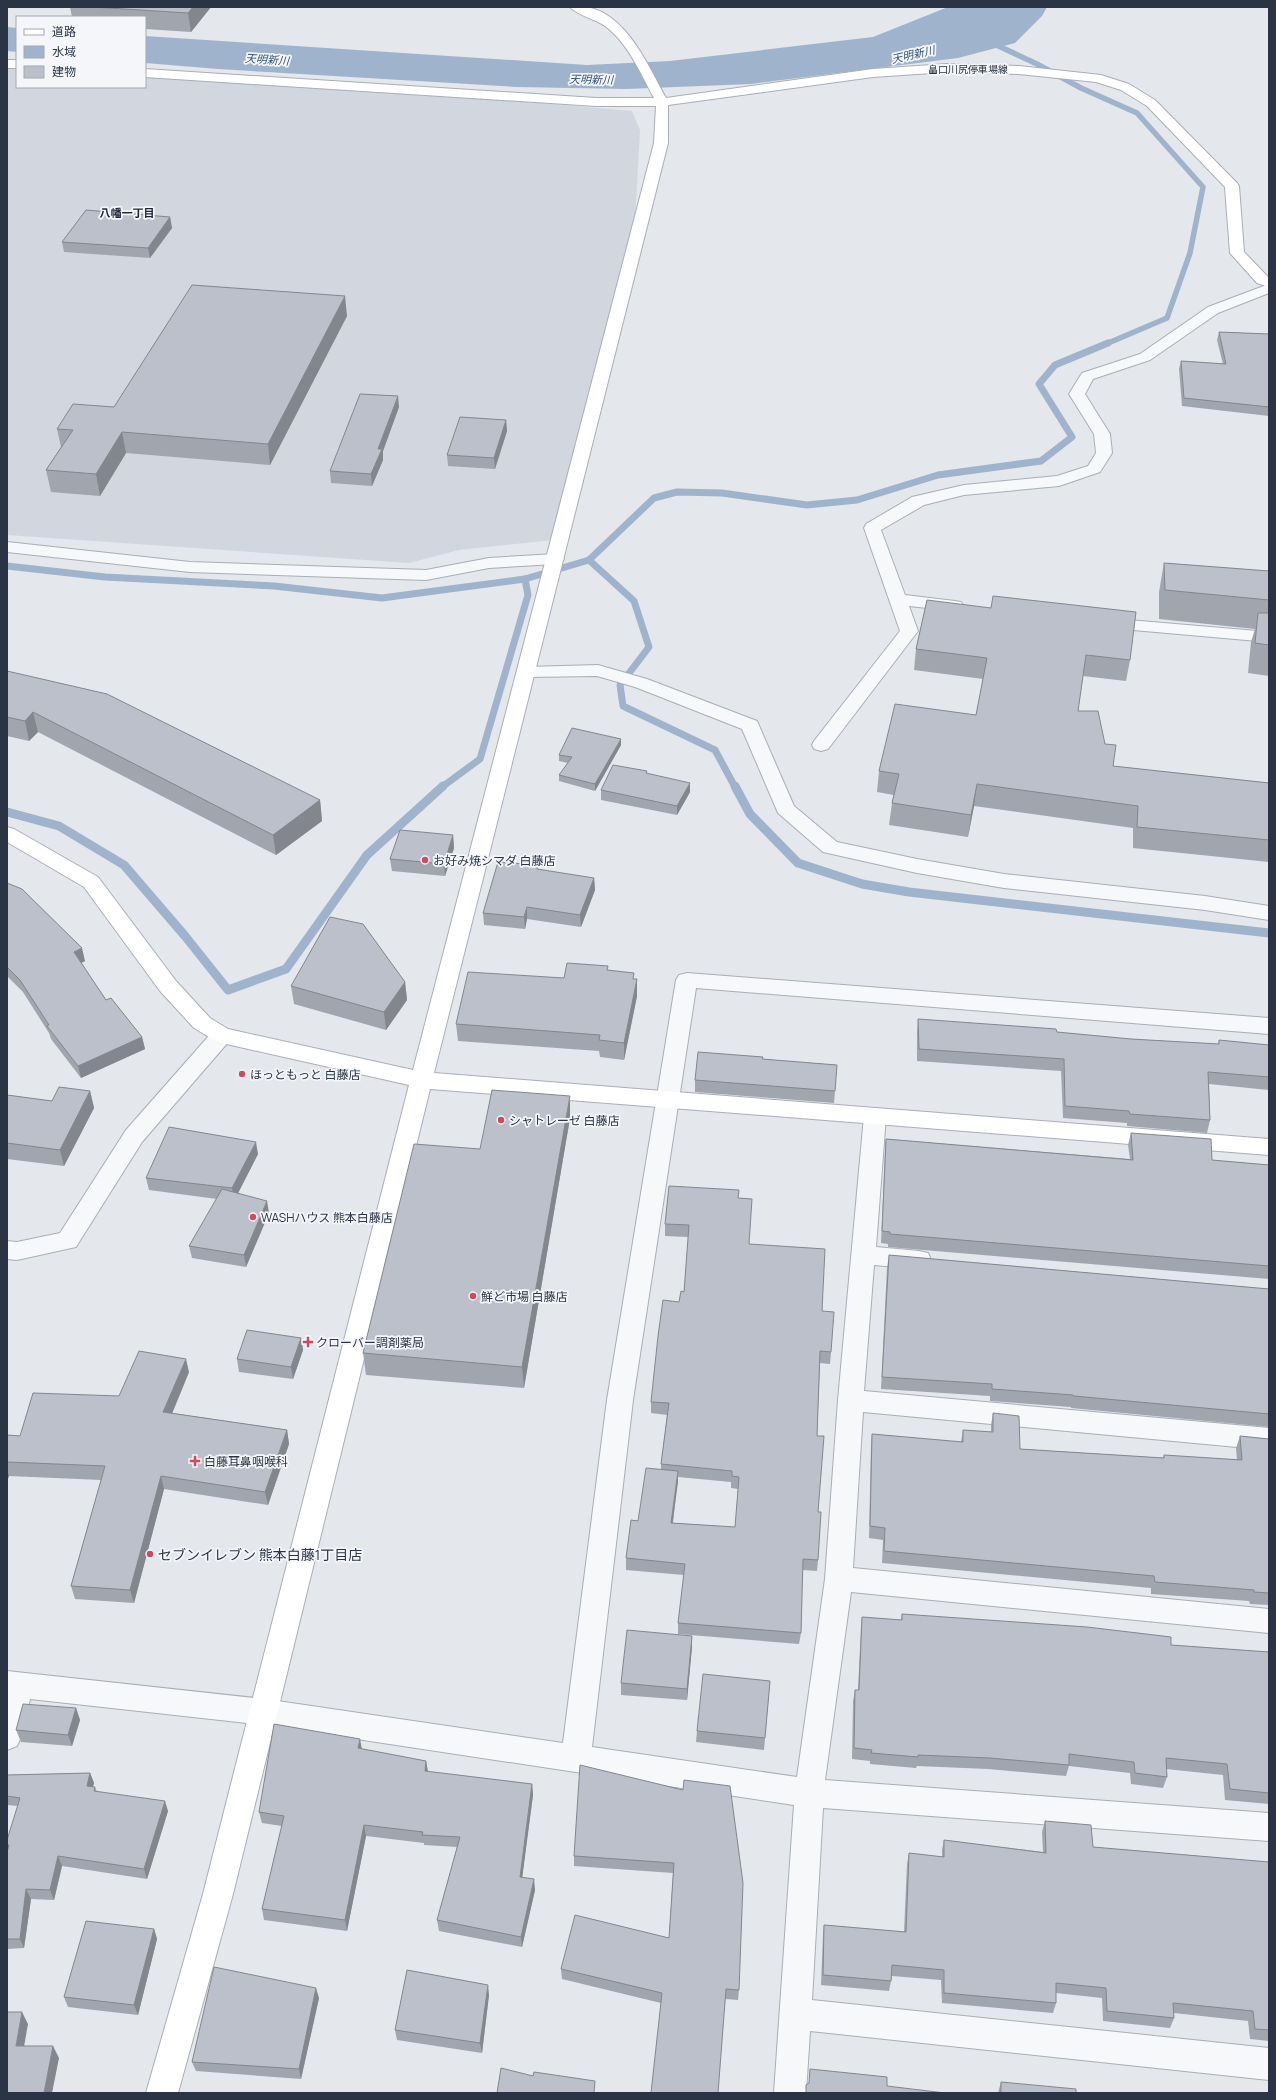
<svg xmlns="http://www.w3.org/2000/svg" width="1276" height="2100" font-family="Manrope,'Noto Sans JP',sans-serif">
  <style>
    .built { fill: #d2d6de }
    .water { fill: #9fb4cc }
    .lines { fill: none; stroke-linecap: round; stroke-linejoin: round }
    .stream-far2 { stroke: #9fb4cc; stroke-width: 5.5 }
    .stream-far1 { stroke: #9fb4cc; stroke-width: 7 }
    .stream { stroke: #9fb4cc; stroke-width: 9 }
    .street-casing { stroke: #a9aeb7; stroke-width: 2 }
    .secondary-casing { stroke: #a9aeb7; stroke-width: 2 }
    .street { fill: #f7f8fa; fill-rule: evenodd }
    .secondary { fill: #fff; fill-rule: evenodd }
    .wall { fill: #a1a5ae; fill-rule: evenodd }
    .shaded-wall { fill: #83868d }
    .building { fill: #bbc0ca; stroke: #83868d }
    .poi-dot { fill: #d1495b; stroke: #f4f6f9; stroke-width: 1.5 }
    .labels { text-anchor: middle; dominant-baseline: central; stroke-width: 3.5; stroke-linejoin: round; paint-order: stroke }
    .far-street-label { font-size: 10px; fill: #2b3445; stroke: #f4f6f9 }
    .far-water-label { font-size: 11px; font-style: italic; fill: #34527a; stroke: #f4f6f9 }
    .far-neighbourhood-label { font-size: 11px; font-weight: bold; fill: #1d2536; stroke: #f4f6f9 }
    .poi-label { font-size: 12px; fill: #2b3445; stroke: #f4f6f9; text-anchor: start }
    .near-poi-label { font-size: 14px; fill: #2b3445; stroke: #f4f6f9; text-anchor: start }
  </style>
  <rect width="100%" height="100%" fill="#e4e7ec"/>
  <polygon class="built" points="7,66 17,66 17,87 145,87 145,75 387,90 632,111 640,130 635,221 553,540 459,550 409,563 7,535"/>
  <g class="water">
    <polygon points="948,7 1047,7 1042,16 1015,43 958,58 751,84 626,89 517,87 218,69 145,63 145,36 587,65 670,61 873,37"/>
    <polygon points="7,27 17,28 17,52 7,51"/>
  </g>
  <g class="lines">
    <polyline class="stream-far2" points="990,42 1037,64 1081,88 1137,113 1203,187 1190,253 1167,318 1106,344"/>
    <g class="stream-far1">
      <polyline points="589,560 634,601 649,647 620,685 623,706 715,750 735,787"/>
      <polyline points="7,566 105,577 274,586 382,598 525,579 589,560 654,498 677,492 722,493 807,505 857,500 938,475 1041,461 1072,437 1039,384 1055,365 1108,343"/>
      <polyline points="442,787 480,759 528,595 525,579"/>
    </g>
    <g class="stream">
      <polyline points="735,786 750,814 798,863 862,884 909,892 1269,933"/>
      <polyline points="7,812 59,826 124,865 185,936 228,990 286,969 367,855 443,786"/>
    </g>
    <defs>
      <g id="street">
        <polygon points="1269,284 1269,293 1218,313 1150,360 1093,379 1085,394 1110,434 1112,453 1100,472 1059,486 964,495 924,505 881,530 905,595 955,601 961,602 964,606 961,610 955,611 909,606 918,631 828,749 821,751 814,749 812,745 814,741 900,631 864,528 866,524 912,497 964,485 1057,476 1088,466 1096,453 1094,434 1069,394 1082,373 1140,354 1208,307"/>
        <polygon points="7,542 190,562 426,570 489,558 555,554 561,555 564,559 561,563 555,564 489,568 426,580 190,572 7,552"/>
        <polygon points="1105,618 1269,632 1269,642 1099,627 1096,623 1099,619"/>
        <polygon points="598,665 647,679 757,721 794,806 837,842 917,859 1004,874 1205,896 1269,906 1269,920 1205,910 1004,888 917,873 823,852 778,813 742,729 635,687 597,676 526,677 520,676 517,672 520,668 526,667"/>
        <polygon points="687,973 1269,1018 1269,1034 696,988 633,1400 592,1747 797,1777 825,1579 838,1400 864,1116 867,1110 875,1108 883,1110 886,1116 876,1247 919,1251 928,1253 931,1260 928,1267 919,1269 874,1265 864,1391 1269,1428 1269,1450 863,1412 853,1568 1269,1609 1269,1633 851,1592 825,1780 1269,1813 1269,1841 823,1808 812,2000 1269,2048 1269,2080 810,2031 806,2093 774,2093 794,1805 264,1725 30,1699 21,1737 17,1746 7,1750 7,1671 264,1699 563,1743 607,1400 676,980 679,975"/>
        <polygon points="222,1027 230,1030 233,1035 230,1040 142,1142 76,1247 17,1260 7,1259 7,1241 17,1242 60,1233 126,1130 214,1030"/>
      </g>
      <g id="secondary">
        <path d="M 570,7 C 575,7 581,6 586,7 C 626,13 649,67 666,98 L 873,69 L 947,64 L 1019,66 L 1101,75 L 1129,84 L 1155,100 L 1237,183 L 1239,186 L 1244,252 L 1269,278 L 1269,287 L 1257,283 L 1230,253 L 1225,187 L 1147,106 L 1121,90 L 1096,82 L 1019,74 L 947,72 L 873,77 L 668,105 L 668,143 L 434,1073 L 1269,1139 L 1269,1155 L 430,1089 L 233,1894 L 178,2093 L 146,2093 L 203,1894 L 409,1085 L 222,1043 L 214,1040 L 194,1028 L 160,991 L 84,887 L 7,842 L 7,827 L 14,829 L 98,877 L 176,981 L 210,1018 L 228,1029 L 413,1070 L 654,143 L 656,106 L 596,106 L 145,77 L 145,69 L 596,98 L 654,98 C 640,73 629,44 605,26 C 597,20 575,14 570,7 Z"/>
        <rect x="7" y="60" width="10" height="8"/>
      </g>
    </defs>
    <use href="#street" class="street-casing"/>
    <use href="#secondary" class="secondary-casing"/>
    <use href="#street" class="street"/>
    <use href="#secondary" class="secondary"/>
  </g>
  <g class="wall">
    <polygon points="70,7 211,7 191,32 145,29 145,17 72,17"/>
    <polygon points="170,217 172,228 150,258 64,252 62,242"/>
    <polygon points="347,316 270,465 126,453 100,496 51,492 46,470 61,447 57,429 114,407"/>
    <polygon points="1219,332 1269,334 1269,416 1182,406 1179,369 1181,361 1223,364 1217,340"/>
    <polygon points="399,407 383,451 383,460 372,486 331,483 330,471"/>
    <polygon points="506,420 507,431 495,469 448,466 447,455"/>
    <polygon points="1164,563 1269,571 1269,676 1248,673 1251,642 1255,629 1159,619 1159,592"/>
    <polygon points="927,600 1130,660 1126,681 1083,676 1078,711 1105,744 1113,766 1269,783 1269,862 1133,848 1133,828 974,806 968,837 889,825 892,803 894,795 877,792 879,771 976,715 983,679 914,670 916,649"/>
    <polygon points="7,671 320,800 322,821 276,855 38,732 29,741 7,736"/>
    <polygon points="621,745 595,791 559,781 559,775 568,763 559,761 559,755"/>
    <polygon points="690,783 690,792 677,815 601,800 601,790"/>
    <polygon points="453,835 454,848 445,876 392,871 390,859"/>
    <polygon points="538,870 594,878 595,890 581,927 527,919 525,929 484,925 483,913"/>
    <polygon points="7,883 85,961 81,963 106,1000 142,1037 145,1049 81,1078 51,1039 49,1033 23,992 7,976"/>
    <polygon points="608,970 634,979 637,996 624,1060 600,1057 599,1051 458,1041 456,1024 564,978"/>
    <polygon points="405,982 407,1000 386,1030 294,1004 291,986"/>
    <polygon points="918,1019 1131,1039 1218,1044 1219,1040 1269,1045 1269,1090 1209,1084 1210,1120 1207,1133 1127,1126 1127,1123 1063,1118 1061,1071 917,1061 917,1032"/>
    <polygon points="762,1059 837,1065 834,1103 695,1092 695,1080"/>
    <polygon points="90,1091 94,1108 64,1166 7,1159 7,1095 52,1101"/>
    <polygon points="570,1118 524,1388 366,1375 363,1353 480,1149"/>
    <polygon points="1131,1133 1212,1160 1269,1165 1269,1279 888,1247 888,1244 881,1243 885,1152 886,1139 1130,1159 1128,1145"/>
    <polygon points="258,1154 238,1193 269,1213 246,1267 192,1258 189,1246 217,1199 149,1190 146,1178"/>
    <path d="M 738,1198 L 749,1244 L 822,1311 L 831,1352 L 830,1364 L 820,1363 L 817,1436 L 818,1512 L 818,1560 L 817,1571 L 802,1570 L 801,1633 L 799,1644 L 678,1634 L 678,1623 L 684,1575 L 626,1570 L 626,1558 L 638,1521 L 661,1469 L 661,1464 L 667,1415 L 651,1413 L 651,1402 L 679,1302 L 684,1292 L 688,1237 L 665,1236 L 665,1224 ZM 678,1477 L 731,1482 L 731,1488 L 738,1489 L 735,1527 L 673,1523 Z"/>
    <polygon points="889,1255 1269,1289 1269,1427 1071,1408 1071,1407 990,1401 990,1396 881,1389 887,1268"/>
    <polygon points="301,1338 303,1350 293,1379 239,1372 237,1359"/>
    <polygon points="189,1372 172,1413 287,1430 289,1444 268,1505 164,1489 134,1603 75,1599 71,1586 101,1480 9,1476 7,1481 7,1435 20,1436 119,1396"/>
    <polygon points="993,1413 1020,1449 1163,1458 1164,1455 1237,1460 1236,1448 1240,1436 1269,1439 1269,1605 1250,1604 1249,1601 1151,1594 1151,1588 882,1563 883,1540 869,1538 871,1446 872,1434 961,1442 963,1430 991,1432 991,1425"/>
    <polygon points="902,1614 1171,1645 1269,1652 1269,1804 1225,1800 1223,1775 1166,1769 1167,1777 1163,1788 1131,1784 1130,1773 1069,1766 1066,1776 988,1769 917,1766 916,1768 870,1764 870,1761 852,1759 853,1701 855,1690 858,1690 861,1628 862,1617 901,1620"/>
    <polygon points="692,1636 692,1647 687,1700 621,1695 621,1683"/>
    <polygon points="770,1681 764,1750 696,1742 697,1731"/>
    <polygon points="76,1708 80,1720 72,1746 21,1742 16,1730"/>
    <polygon points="362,1749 426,1761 428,1772 532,1784 533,1795 522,1877 535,1890 522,1947 439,1931 437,1920 457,1847 424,1845 424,1843 366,1836 347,1931 264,1920 262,1909 282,1826 262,1823 259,1812"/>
    <polygon points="90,1773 94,1783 93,1787 95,1787 97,1792 168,1811 147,1879 62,1866 54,1900 31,1899 24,1948 7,1949 7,1852 8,1849 7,1847 7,1840 18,1806 7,1805 7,1775"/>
    <polygon points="683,1790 739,1990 738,2000 726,1999 661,2003 562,1979 561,1969 669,1938 673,1873 574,1866 574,1856"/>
    <polygon points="1045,1821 1093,1847 1269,1862 1269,2041 1250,2039 1248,2021 1174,2013 1174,2018 1170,2028 1103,2021 1102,1998 1056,1993 1056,2003 1053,2013 942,2003 941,1980 892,1976 889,1991 821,1985 823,1935 824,1925 904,1932 907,1864 909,1853 942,1857 942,1850 944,1840 1043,1852 1042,1832"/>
    <polygon points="154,1929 157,1939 138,2015 68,2007 64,1997"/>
    <polygon points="489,1995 482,2053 397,2040 395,2030"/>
    <polygon points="319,1998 301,2079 196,2071 192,2062"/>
    <polygon points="1001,2082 1076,2093 998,2093"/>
  </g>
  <g class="shaded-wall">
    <polygon points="193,7 211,7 191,32 188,13"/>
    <polygon points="170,217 172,228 150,258 148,248"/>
    <polygon points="345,296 347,316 270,465 268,444"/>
    <polygon points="398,396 399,407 383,451 383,460 372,486 371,474 378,449"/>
    <polygon points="506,420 507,431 495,469 494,458"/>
    <polygon points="122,432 126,453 100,496 96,474"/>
    <polygon points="33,712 38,732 29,741 25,721"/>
    <polygon points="621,739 621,745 595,791 595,784"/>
    <polygon points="690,783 690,792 677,815 677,806"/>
    <polygon points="977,784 974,806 968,837 971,815"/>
    <polygon points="320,800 322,821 276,855 273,835"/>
    <polygon points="453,835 454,848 445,876 444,864"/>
    <polygon points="594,878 595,890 581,927 580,915"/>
    <polygon points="527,907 527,919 525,929 524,917"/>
    <polygon points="82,948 85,961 77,965 74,952"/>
    <polygon points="637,979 637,996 624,1060 624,1043"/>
    <polygon points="405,982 407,1000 386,1030 384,1012"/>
    <polygon points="142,1037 145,1049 81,1078 78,1066"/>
    <polygon points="90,1091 94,1108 64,1166 60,1150"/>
    <polygon points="570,1096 570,1118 524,1388 522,1367"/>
    <polygon points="256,1142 258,1154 234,1201 232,1188"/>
    <polygon points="267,1201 269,1213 246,1267 244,1255"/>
    <polygon points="301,1338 303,1350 293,1379 291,1367"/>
    <polygon points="186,1359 189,1372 167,1426 163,1412"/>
    <polygon points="287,1430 289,1444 268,1505 265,1492"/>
    <polygon points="7,1469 9,1476 7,1481"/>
    <polygon points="678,1471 678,1482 671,1534 671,1523"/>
    <polygon points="161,1476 164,1489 134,1603 130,1590"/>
    <polygon points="692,1636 692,1647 687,1700 687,1689"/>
    <polygon points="76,1708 80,1720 72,1746 68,1735"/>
    <polygon points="360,1739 362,1750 358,1748"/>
    <polygon points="426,1761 428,1772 425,1771"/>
    <polygon points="90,1773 94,1783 90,1796 87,1786"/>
    <polygon points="532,1784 533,1795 521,1887 520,1877"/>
    <polygon points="165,1801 168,1811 147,1879 144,1869"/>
    <polygon points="364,1825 366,1836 347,1931 345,1920"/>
    <polygon points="58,1856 62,1866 54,1900 50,1890"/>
    <polygon points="534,1879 535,1890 522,1947 521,1937"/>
    <polygon points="26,1889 31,1899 24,1948 20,1939"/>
    <polygon points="154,1929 157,1939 138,2015 134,2005"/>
    <polygon points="488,1985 489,1995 482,2053 480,2043"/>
    <polygon points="316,1988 319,1998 301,2079 299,2069"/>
    <polygon points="22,2012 28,2024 22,2058 16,2046"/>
    <polygon points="53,2046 59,2058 52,2093 44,2093"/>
  </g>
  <g class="building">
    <polygon points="92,7 193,7 188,13"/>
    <polygon points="86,210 170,217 148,248 62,242"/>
    <polygon points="192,285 345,296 268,444 122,432 96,474 46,470 73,430 57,429 73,404 114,407"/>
    <polygon points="1219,332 1269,334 1269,407 1184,398 1181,361 1226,364"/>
    <polygon points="360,394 398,396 378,449 382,449 371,474 330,471"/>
    <polygon points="460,417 506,420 494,458 447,455"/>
    <polygon points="1164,563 1269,571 1269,600 1165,590"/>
    <polygon points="993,596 1136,612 1130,660 1086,655 1078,711 1098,711 1105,744 1116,745 1113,766 1269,783 1269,840 1137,827 1138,806 977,784 971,815 892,803 899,774 879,771 895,704 976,715 987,658 916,649 927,600 991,608"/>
    <polygon points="1258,613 1269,613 1269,645 1255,643"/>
    <polygon points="7,671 107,694 320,800 273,835 33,712 25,721 7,717"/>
    <polygon points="572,728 621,739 595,784 559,775 572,757 559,755"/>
    <polygon points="613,765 647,771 646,773 690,783 677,806 601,790"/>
    <polygon points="400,830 453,835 444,864 390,859"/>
    <polygon points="498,862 538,865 537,869 594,878 580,915 527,907 524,917 483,913"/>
    <polygon points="7,883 22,889 82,948 74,952 106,1000 111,998 142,1037 78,1066 47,1026 49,1025 20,980 7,967"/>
    <polygon points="330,917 363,924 405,982 384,1012 291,986"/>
    <polygon points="567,963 608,966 607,970 634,973 633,979 637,979 624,1043 599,1040 600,1035 456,1024 468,972 564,978"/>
    <polygon points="918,1019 1056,1029 1057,1032 1131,1039 1219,1044 1219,1040 1269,1045 1269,1077 1208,1072 1210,1120 1130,1114 1129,1111 1065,1106 1064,1059 919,1049"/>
    <polygon points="698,1052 763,1057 762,1059 837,1065 835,1091 695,1080"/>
    <polygon points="59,1087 90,1091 60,1150 7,1143 7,1095 52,1101"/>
    <polygon points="492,1090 570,1096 522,1367 363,1353 414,1144 480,1149"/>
    <polygon points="169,1127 256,1142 232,1188 146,1178"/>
    <polygon points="1131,1133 1211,1139 1212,1160 1269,1165 1269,1266 890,1234 890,1232 882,1231 886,1139 1133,1160"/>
    <polygon points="669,1186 739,1190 738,1198 752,1199 749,1244 825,1249 822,1311 834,1312 831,1352 820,1351 817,1436 824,1436 818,1512 821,1512 818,1560 803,1559 801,1633 678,1623 685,1564 626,1558 631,1520 638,1521 646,1468 678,1471 671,1523 735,1527 739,1477 732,1476 732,1471 661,1464 669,1403 651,1402 658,1336 663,1300 679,1302 681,1291 684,1292 689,1225 665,1224"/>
    <polygon points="222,1189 267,1201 244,1255 189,1246"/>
    <polygon points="889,1255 1269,1289 1269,1414 1074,1396 1073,1395 992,1389 992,1384 882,1377"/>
    <polygon points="247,1330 301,1338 291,1367 237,1359"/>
    <polygon points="139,1351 186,1359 163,1412 287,1430 265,1492 161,1476 130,1590 71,1586 105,1466 7,1462 7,1435 20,1436 33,1393 119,1396"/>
    <polygon points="993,1413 1019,1416 1020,1449 1164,1458 1164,1455 1242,1460 1240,1436 1269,1439 1269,1593 1254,1592 1254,1590 1155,1582 1154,1576 884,1551 885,1528 870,1526 872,1434 963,1442 963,1430 993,1432"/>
    <polygon points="902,1614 1087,1627 1171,1637 1171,1645 1269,1652 1269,1793 1230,1789 1227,1764 1166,1758 1167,1777 1135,1773 1134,1762 1069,1754 1069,1765 990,1758 918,1755 918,1757 871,1753 872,1750 854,1748 855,1690 859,1690 862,1617 902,1620"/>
    <polygon points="627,1630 692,1636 687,1689 621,1683"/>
    <polygon points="703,1674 770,1681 765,1738 697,1731"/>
    <polygon points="23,1704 76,1708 68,1735 16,1730"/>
    <polygon points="274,1724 360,1739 358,1748 426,1761 425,1771 532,1784 520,1877 534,1879 521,1937 437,1920 460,1837 422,1835 423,1832 364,1825 345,1920 262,1909 284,1816 259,1812"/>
    <polygon points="580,1765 683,1790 684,1780 730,1786 743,1883 739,1990 726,1989 718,2093 651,2093 662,1993 561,1969 575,1915 669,1938 674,1863 574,1856"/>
    <polygon points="90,1773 87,1786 95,1787 94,1791 165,1801 144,1869 58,1856 50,1890 26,1889 20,1939 7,1939 7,1852 9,1845 7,1845 7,1840 20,1798 7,1796 7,1775"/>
    <polygon points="1045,1821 1091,1825 1093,1847 1269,1862 1269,2030 1255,2029 1253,2011 1173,2003 1174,2018 1107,2011 1106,1988 1056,1983 1056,2003 944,1993 944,1970 892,1965 891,1981 823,1975 824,1925 906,1932 909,1853 944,1857 944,1840 1046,1853"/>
    <polygon points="86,1921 154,1929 134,2005 64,1997"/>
    <polygon points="214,1967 316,1988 299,2069 192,2062"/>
    <polygon points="407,1970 488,1985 480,2043 395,2030"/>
    <polygon points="7,2012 22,2012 16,2046 53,2046 44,2093 7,2093"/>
    <polygon points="501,2068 533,2076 534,2072 595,2081 594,2093 497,2093"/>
    <polygon points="810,2069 887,2077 887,2086 945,2093 806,2093 806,2085 809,2083"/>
    <polygon points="1001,2082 1076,2089 1076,2093 1001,2093"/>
  </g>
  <g class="poi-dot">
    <circle cx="425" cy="860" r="4"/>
    <circle cx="242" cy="1074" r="4"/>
    <circle cx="501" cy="1120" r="4"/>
    <circle cx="253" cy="1217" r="4"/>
    <circle cx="473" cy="1296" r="4"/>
    <path d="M306 1336h4v4h4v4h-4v4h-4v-4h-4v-4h4z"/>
    <path d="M193 1455h4v4h4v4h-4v4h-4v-4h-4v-4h4z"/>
    <circle cx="150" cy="1554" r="4"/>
  </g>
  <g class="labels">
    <g class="far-street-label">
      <text x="968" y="69">畠口川尻停車場線</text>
    </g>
    <g class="far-water-label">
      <text transform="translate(913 54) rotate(-13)">天明新川</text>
      <text transform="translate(267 59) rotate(4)">天明新川</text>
      <text transform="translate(591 79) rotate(1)">天明新川</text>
    </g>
    <g class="far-neighbourhood-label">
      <text x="127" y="212">八幡一丁目</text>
    </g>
    <g class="poi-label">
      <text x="433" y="860">お好み焼シマダ 白藤店</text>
      <text x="250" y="1074">ほっともっと 白藤店</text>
      <text x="509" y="1120">シャトレーゼ 白藤店</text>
      <text x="261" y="1217">WASHハウス 熊本白藤店</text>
      <text x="481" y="1296">鮮ど市場 白藤店</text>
      <text x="316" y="1342">クローバー調剤薬局</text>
      <text x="204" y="1461">白藤耳鼻咽喉科</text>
    </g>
    <g class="near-poi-label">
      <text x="158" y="1554">セブンイレブン 熊本白藤1丁目店</text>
    </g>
  </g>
  <rect width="1276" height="2100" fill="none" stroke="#2b3445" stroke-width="16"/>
  <rect x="16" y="16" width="130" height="72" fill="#f4f6f9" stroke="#a4a8b1"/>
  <rect x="24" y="29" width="20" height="6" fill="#ffffff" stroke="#a4a8b1"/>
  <text x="52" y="36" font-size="12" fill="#2b3445">道路</text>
  <rect x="24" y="46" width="20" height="12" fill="#9fb4cc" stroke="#a4a8b1"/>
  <text x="52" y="56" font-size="12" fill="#2b3445">水域</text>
  <rect x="24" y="66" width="20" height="12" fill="#bbc0ca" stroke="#a4a8b1"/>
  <text x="52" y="76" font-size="12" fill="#2b3445">建物</text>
</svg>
